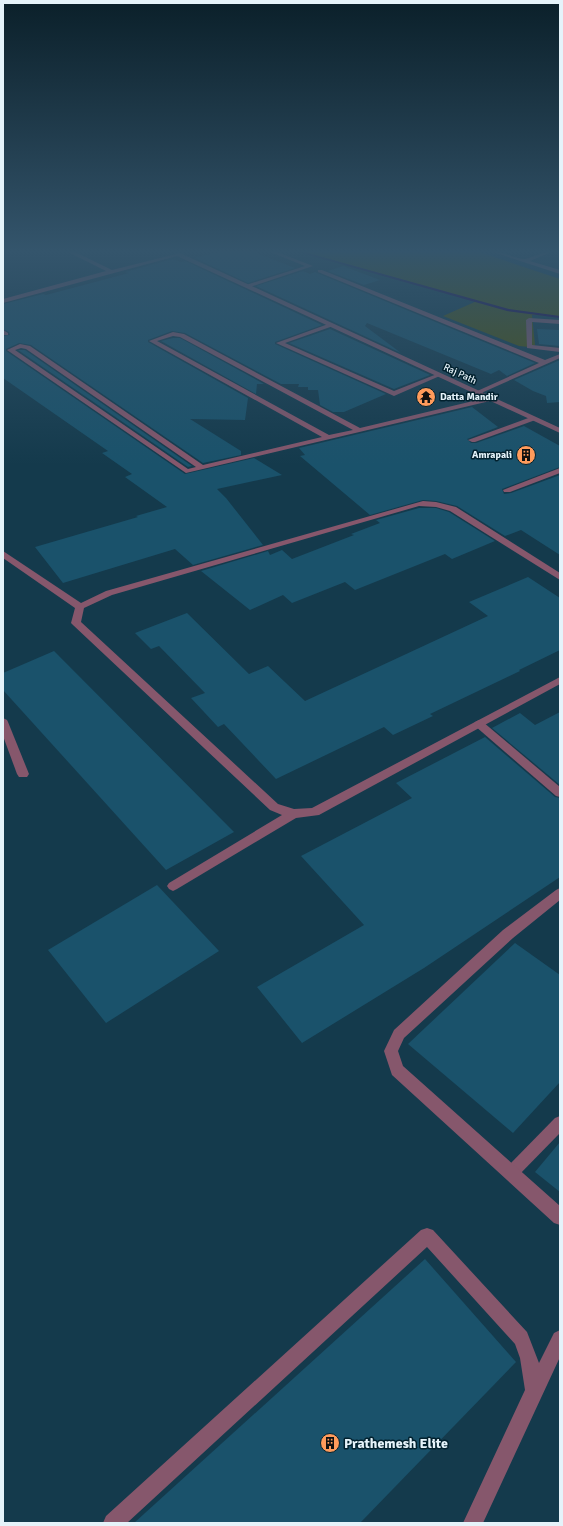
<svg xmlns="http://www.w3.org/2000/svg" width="563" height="1526" font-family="Signika,sans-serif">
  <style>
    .green { fill: #4d5008 }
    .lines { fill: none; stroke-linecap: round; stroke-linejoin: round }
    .stream { fill: #1f014c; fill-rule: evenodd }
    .building { fill: #1a526b }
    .service { fill: #86576c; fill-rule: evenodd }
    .minor { fill: #86576c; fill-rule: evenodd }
    .labels { text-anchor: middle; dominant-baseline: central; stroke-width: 3; stroke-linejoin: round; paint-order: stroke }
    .far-street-label { font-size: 10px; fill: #e5f3fa; stroke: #02212e }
    .far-poi-label { font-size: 10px; font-weight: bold; fill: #e5f3fa; stroke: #02212e; text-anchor: start }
    .near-poi-label { font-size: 14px; font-weight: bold; fill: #e5f3fa; stroke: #02212e; text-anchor: start }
  </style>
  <rect width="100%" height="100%" fill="#143a4c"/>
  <polygon class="green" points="304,252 479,252 560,279 560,316 532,315 535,345 529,347 519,346 443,316 477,301"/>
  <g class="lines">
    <polygon class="stream" points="298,252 304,252 509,309 560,316 560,318 507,311"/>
  </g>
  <g class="building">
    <polygon points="217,252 254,252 295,268 248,283 195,258"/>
    <polygon points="173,259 181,262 185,261 322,325 275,342 275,344 386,394 344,412 333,412 320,405 318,390 308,390 308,387 298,387 299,384 281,384 185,333 172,331 148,340 148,342 248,398 245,420 190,419 241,451 241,455 203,463 31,345 19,343 6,349 6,351 185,474 254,458 282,475 217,489 226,498 263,545 193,565 175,549 63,583 35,547 138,517 136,516 167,507 125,477 132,474 102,453 108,451 3,378 3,336 10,335 9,332 3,329 3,304 43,294 46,295 129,273 125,272"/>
    <polygon points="343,266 380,280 364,285 328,271"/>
    <polygon points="303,271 310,274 315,272 317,273 535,363 507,376 499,370 491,374 367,323 365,326 401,353 256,286"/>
    <polygon points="330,329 428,374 430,375 394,389 289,343"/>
    <polygon points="537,329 560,330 560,346 539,344"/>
    <polygon points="173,338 180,338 264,384 257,384 256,394 161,341"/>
    <polygon points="18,350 25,350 192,466 188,467"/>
    <polygon points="560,360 560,402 547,403 546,396 533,391 514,380"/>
    <polygon points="472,407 498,427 467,439 471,443 476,443 524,426 560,446 560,467 502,489 504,494 511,493 560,475 560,555 521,530 505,536 457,506 436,501 423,500 370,515 300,456 305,455 299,448"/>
    <polygon points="419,508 436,508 449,512 495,541 452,559 445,554 355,590 345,582 292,603 283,595 250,610 201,571 268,551 270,555 282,550 292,559 354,535 351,534 380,523 376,520"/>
    <polygon points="528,577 560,598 560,650 519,670 520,671 430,714 433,716 393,735 384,727 276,779 224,724 218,727 191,698 205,693 159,646 151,649 135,633 187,613 249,674 268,666 305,701 488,616 469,602"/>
    <polygon points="54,651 234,832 166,870 3,690 3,673"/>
    <polygon points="560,712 560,785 492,728 520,713 535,725"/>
    <polygon points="485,737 555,797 560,798 560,877 424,968 302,1043 257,987 364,925 301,856 412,798 396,783"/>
    <polygon points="157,885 219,951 106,1023 48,950"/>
    <polygon points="515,943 560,975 560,1082 513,1133 408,1044"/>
    <polygon points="560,1142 560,1192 535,1172"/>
    <polygon points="425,1259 516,1362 360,1523 134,1523"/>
  </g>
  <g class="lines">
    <g class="service">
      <polygon points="270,252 277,252 313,266 250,287 246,287 246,285 305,266"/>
      <polygon points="318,270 322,270 545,360 560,354 560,358 479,394 475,394 475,392 539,363 318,272"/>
      <polygon points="529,318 560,320 560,324 532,322 532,345 560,348 560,352 527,348 526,320"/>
      <polygon points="331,323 334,325 333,326 285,343 394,391 437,374 442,375 394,396 276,343"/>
      <path d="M 173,332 L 184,334 L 360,428 L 490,397 L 494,399 L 490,401 L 186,473 L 7,350 L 20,344 L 30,346 L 203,465 L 322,437 L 149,341 ZM 173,336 L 180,337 L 353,430 L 329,435 L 157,341 ZM 21,348 L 26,349 L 196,467 L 188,469 L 15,350 Z"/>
      <polygon points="531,417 534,417 538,419 475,442 472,442 468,440"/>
      <polygon points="479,720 483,722 560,787 560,797 556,796 475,726 474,724 475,722"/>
      <polygon points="560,1116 560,1133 516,1178 511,1181 506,1178 503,1173 506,1168 555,1118"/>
      <polygon points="427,1228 433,1230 527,1332 539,1363 554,1333 560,1330 560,1357 483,1523 463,1523 525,1390 520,1358 515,1344 427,1247 127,1523 103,1523 106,1516 421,1230"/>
    </g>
    <g class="minor">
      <polygon points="68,252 75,252 112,270 180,253 560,428 560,433 177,256 3,303 3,299 106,271"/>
      <path d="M 493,252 C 504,251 516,260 525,259 C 534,257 541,252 551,252 L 530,261 L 560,270 L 560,274 Z"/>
      <polygon points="3,330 8,333 8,335 3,335"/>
      <polygon points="560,468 560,473 510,492 504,492 503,490"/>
      <polygon points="423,501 436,502 456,507 560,573 560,580 450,511 436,507 419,506 112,595 84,608 81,622 278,804 294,809 312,808 560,677 560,684 319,815 296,818 177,889 173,891 169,889 167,886 169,883 282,815 270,810 73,625 71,623 75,608 3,558 3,551 81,603 106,591"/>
      <polygon points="3,718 7,720 8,722 29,774 27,777 19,777 17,774 3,736"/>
      <polygon points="560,888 560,900 513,938 404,1038 398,1051 403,1066 560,1206 560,1225 554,1223 392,1075 384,1051 394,1030 503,930 556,890"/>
    </g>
  </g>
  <linearGradient id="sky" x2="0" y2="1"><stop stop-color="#0b202a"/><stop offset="0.54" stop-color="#34556c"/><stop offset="1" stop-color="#34556c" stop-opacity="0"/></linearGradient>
  <rect width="563" height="465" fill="url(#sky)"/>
  <defs>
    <symbol id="temple-disc" viewBox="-11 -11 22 22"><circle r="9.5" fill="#ff9b5b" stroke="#02212e"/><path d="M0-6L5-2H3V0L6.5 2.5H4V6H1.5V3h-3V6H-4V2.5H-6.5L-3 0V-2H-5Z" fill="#111"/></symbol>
    <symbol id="building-disc" viewBox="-11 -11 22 22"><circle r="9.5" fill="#ff9b5b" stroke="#02212e"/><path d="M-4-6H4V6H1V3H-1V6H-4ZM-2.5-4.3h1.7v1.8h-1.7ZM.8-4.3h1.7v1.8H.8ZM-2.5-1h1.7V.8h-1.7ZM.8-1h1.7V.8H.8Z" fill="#111"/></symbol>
  </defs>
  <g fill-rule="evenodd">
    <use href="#temple-disc" x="415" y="386" width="22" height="22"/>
    <use href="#building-disc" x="515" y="444" width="22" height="22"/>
    <use href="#building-disc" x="319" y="1432" width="22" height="22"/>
  </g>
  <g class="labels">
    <g class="far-street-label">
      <text transform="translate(460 374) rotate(25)">Raj Path</text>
    </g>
    <g class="far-poi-label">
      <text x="440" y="397">Datta Mandir</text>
      <text x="512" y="455" text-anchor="end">Amrapali</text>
    </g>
    <g class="near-poi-label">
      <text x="344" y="1443">Prathemesh Elite</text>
    </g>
  </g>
  <rect width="563" height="1526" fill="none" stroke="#e5f3fa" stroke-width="8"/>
</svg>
